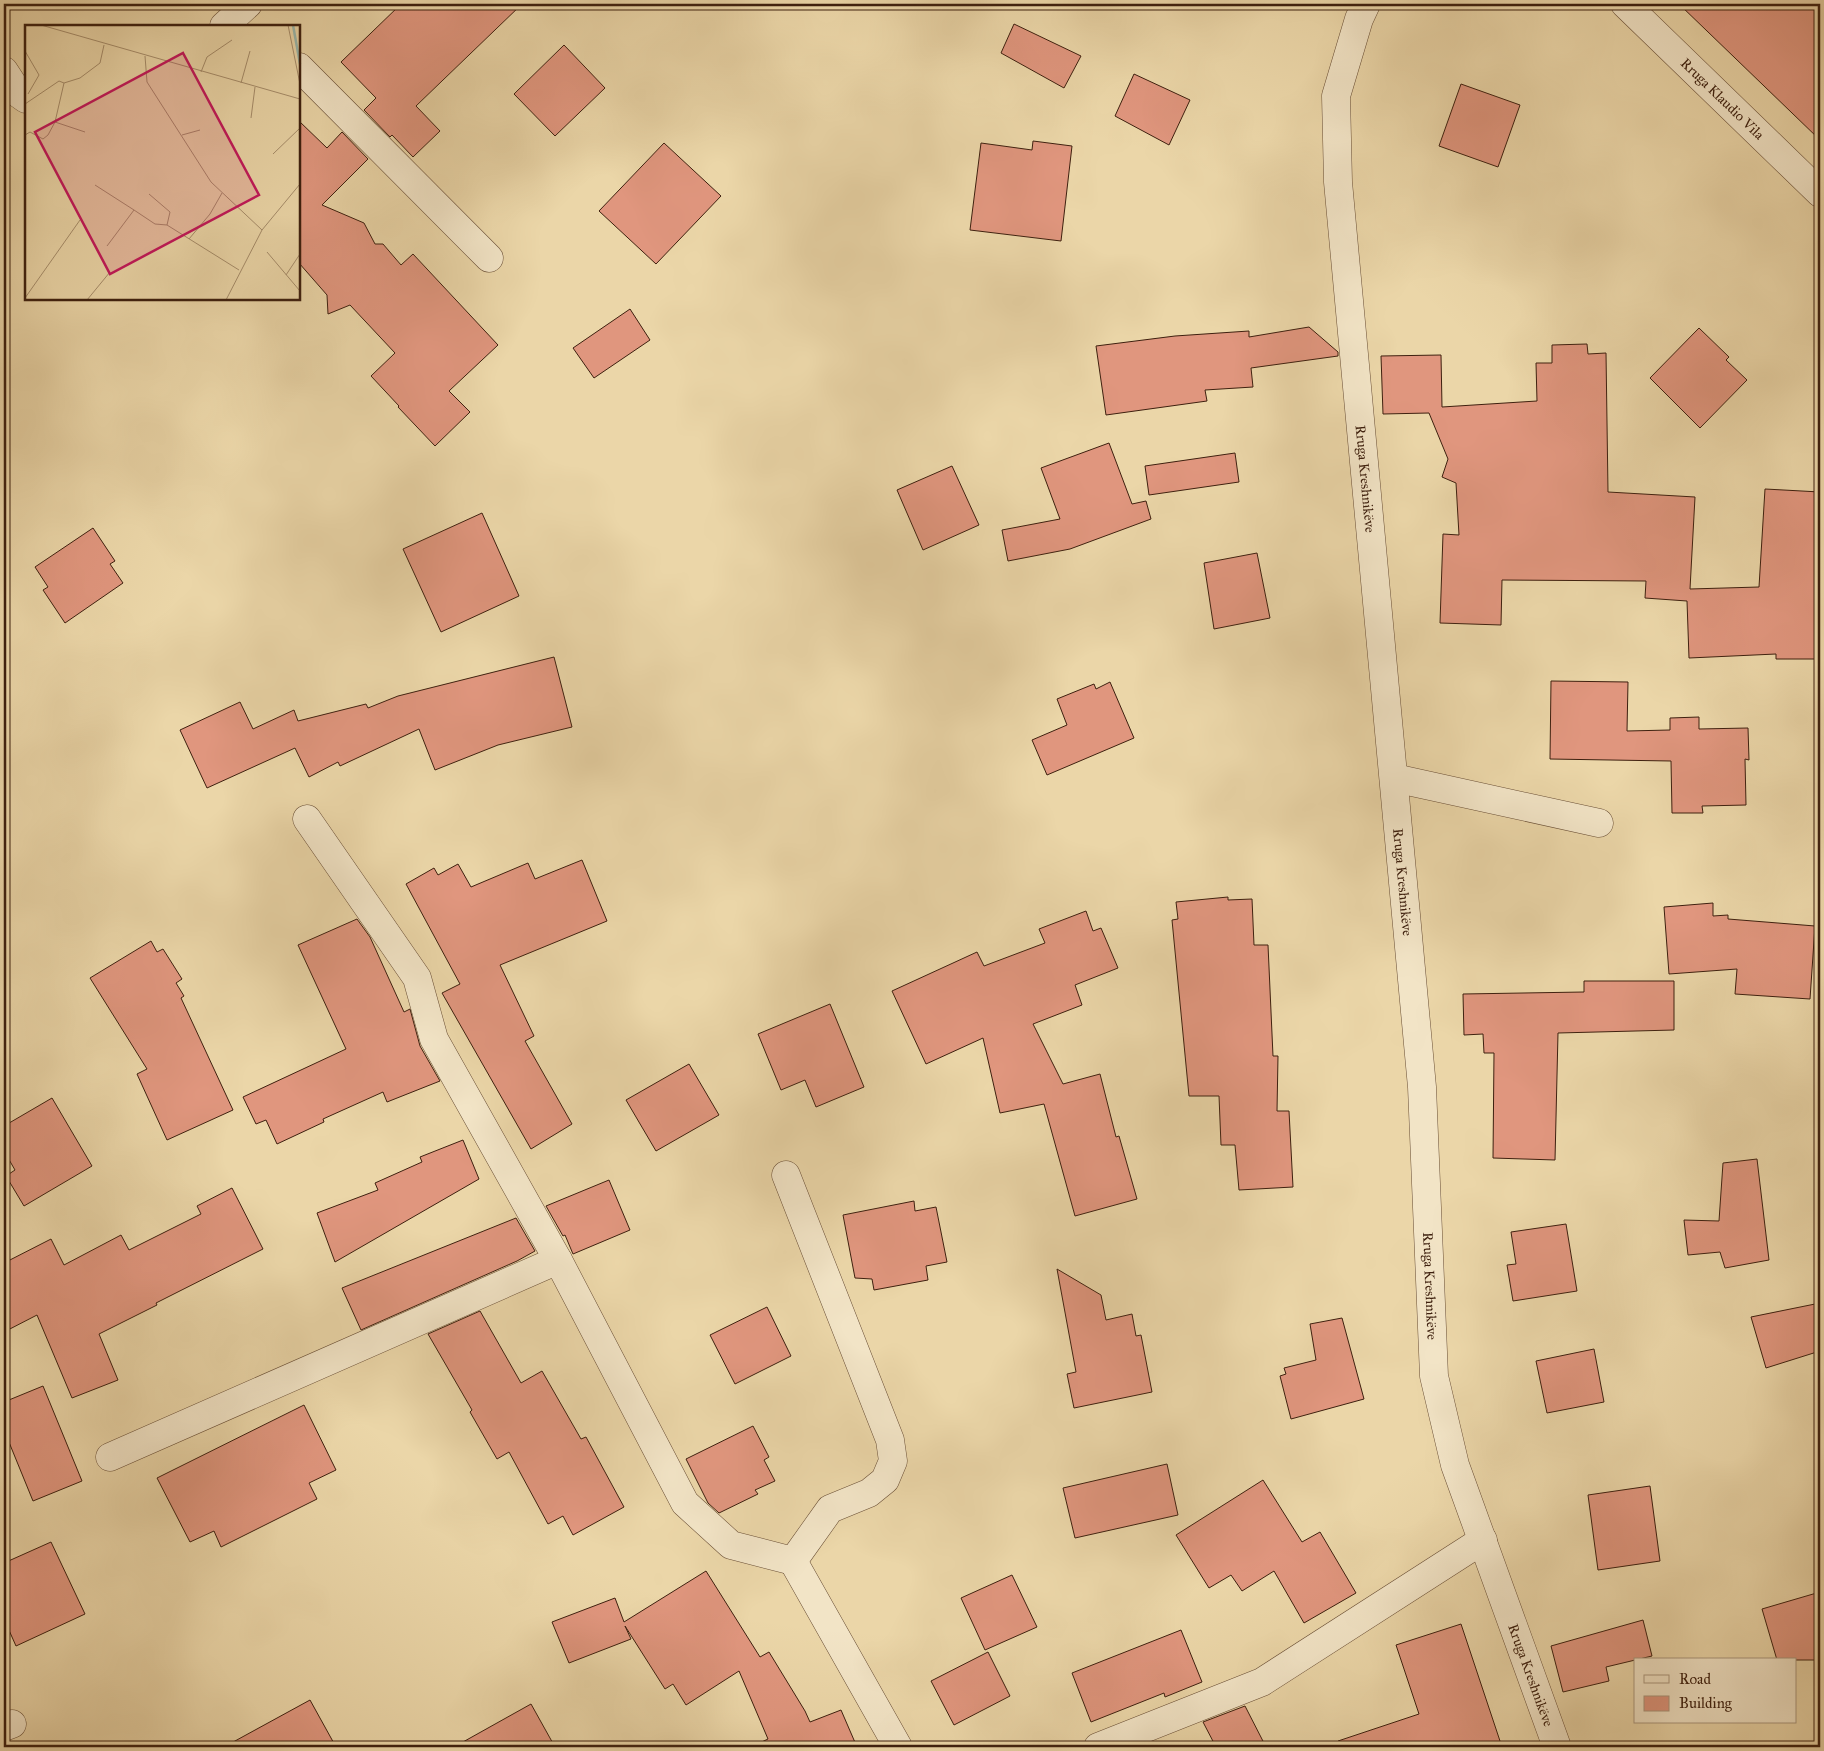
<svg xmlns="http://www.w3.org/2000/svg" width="1824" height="1751" font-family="'IM FELL Great Primer',serif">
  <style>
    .building { fill: #e0967e; stroke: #3e200f }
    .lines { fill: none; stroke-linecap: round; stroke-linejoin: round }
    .minor-casing { stroke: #694e35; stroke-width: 29 }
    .minor { stroke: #f2e4c6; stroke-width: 28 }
    .labels { text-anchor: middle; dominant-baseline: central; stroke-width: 5; stroke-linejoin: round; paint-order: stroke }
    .street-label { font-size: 14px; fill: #3e200f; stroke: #f2e4c6 }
    .inset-river { fill: none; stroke: #99b8ad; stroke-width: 2.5 }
    .inset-road { fill: none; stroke: #a68d6b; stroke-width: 1 }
    .view { fill: #c2185b; fill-opacity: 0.15; stroke: #c2185b; stroke-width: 2.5 }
    .inset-edge { fill: none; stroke: #3e200f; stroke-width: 2.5 }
  </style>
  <rect width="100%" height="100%" fill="#ebd6a8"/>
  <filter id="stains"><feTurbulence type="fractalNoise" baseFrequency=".004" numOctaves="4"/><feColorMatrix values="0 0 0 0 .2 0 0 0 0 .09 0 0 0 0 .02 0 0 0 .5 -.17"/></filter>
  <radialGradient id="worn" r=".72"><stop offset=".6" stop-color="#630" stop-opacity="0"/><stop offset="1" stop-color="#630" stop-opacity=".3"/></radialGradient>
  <g class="building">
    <polygon points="401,4 522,4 416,106 440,131 413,157 392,135 390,137 364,110 376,98 341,62"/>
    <polygon points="1679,4 1820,4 1820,140"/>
    <polygon points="1014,24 1081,56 1064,88 1001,53"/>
    <polygon points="564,45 605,88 555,136 514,94"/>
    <polygon points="1134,74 1190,100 1169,145 1115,116"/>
    <polygon points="1461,84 1520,105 1498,167 1439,146"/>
    <polygon points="299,121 327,148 342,132 368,159 322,205 364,223 375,244 383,244 401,265 413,254 498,345 449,391 470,412 435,446 398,407 399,406 371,376 395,353 350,305 328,314 327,295 299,263"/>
    <polygon points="1033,141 1072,146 1061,241 970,230 981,143 1032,150"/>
    <polygon points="664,143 721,196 656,264 599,211"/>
    <polygon points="630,309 650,340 594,378 573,348"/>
    <polygon points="1309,327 1338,352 1338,356 1251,368 1253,387 1205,390 1207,401 1106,415 1096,346 1175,336 1249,331 1249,337"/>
    <polygon points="1699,328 1729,357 1726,360 1747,380 1700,428 1650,378"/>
    <polygon points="1587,344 1588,354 1606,353 1608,492 1695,497 1690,589 1759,587 1765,489 1820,492 1820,659 1776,659 1776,654 1689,658 1687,601 1645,598 1646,581 1502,580 1501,625 1440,623 1443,534 1459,535 1456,483 1442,477 1448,459 1429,413 1383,414 1381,356 1441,355 1442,407 1537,401 1536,363 1552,363 1552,345"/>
    <polygon points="1109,443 1132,504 1146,501 1151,519 1070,549 1008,561 1002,530 1060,519 1041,468"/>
    <polygon points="1235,453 1239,482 1149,495 1145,466"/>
    <polygon points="952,466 979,525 923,550 897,490"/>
    <polygon points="482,513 519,596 441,632 403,549"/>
    <polygon points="93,528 115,561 110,564 123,583 65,623 43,590 48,587 35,567"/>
    <polygon points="1257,553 1270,618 1214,629 1204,563"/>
    <polygon points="554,657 572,727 498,745 435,770 419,729 340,766 338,762 309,777 295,748 207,788 180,730 240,702 253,729 294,710 298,721 366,704 368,708 398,696"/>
    <polygon points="1551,681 1628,682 1627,731 1670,730 1670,718 1699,717 1699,729 1748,728 1749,760 1745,759 1746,805 1702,806 1703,813 1672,813 1671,761 1550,759"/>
    <polygon points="1110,682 1134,738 1047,775 1032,740 1067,725 1057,699 1094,684 1096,689"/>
    <polygon points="582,860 607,921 500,965 534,1036 525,1041 572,1124 531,1149 442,993 460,984 406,884 434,868 438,875 458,864 471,887 528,863 535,879"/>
    <polygon points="1228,897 1228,900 1252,899 1254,945 1268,945 1273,1056 1278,1056 1277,1111 1289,1111 1293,1187 1239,1190 1235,1145 1221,1145 1219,1096 1189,1096 1172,920 1178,919 1176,902"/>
    <polygon points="1713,903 1713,916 1728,915 1728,919 1815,926 1810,999 1735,994 1737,969 1669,974 1664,907"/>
    <polygon points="1086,911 1093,931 1101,928 1118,968 1075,985 1082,1005 1033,1024 1063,1084 1100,1074 1116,1137 1119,1136 1137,1199 1075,1216 1044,1104 1000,1113 983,1038 926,1064 892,991 977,952 984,966 1045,943 1039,929"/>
    <polygon points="357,919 370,937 404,1012 410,1009 420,1046 440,1081 387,1102 383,1092 323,1119 324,1122 277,1144 266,1120 256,1124 243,1097 346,1049 298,945"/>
    <polygon points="151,941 157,952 163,949 182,979 176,983 184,996 181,998 233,1110 167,1140 137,1074 147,1069 90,978"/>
    <polygon points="1584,981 1674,981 1674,1030 1558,1033 1555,1160 1493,1158 1494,1053 1484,1053 1483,1034 1464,1035 1463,994 1584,992"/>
    <polygon points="830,1004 864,1087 816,1107 805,1080 781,1090 758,1034"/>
    <polygon points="689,1064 719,1115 656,1151 626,1100"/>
    <polygon points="52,1098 92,1166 24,1206 6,1176 15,1170 4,1151 4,1126"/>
    <polygon points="463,1140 479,1179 335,1262 317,1213 378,1190 375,1183 422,1162 420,1157"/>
    <polygon points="1757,1159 1769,1260 1725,1268 1720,1252 1688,1255 1684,1220 1719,1221 1723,1163"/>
    <polygon points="609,1180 630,1230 573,1254 565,1235 563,1236 546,1206"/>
    <polygon points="232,1188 263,1249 156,1303 157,1305 99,1334 118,1380 72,1398 37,1315 4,1332 4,1263 51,1239 64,1265 121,1235 129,1250 201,1214 197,1206"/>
    <polygon points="914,1201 915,1211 936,1207 947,1262 926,1266 928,1280 874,1290 872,1279 855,1278 843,1215"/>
    <polygon points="516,1218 535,1251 517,1261 361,1330 342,1288"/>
    <polygon points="1566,1224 1577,1291 1513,1301 1507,1265 1516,1264 1511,1232"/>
    <polygon points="1057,1269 1101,1295 1106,1320 1132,1314 1136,1336 1141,1335 1152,1392 1074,1408 1067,1374 1076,1372"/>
    <polygon points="1820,1303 1820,1351 1766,1368 1751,1317"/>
    <polygon points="767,1307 791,1356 735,1384 710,1335"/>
    <polygon points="480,1311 521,1383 542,1371 581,1439 586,1437 624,1507 573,1535 563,1516 548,1524 509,1452 497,1459 470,1412 472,1410 428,1334"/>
    <polygon points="1342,1318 1364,1399 1291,1419 1280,1376 1286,1374 1284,1368 1316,1360 1310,1324"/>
    <polygon points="1594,1349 1604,1402 1547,1413 1536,1361"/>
    <polygon points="43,1386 82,1481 33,1501 4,1430 4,1402"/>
    <polygon points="304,1405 336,1470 309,1483 317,1499 221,1547 214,1531 190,1542 157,1478"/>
    <polygon points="753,1426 769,1457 764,1460 775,1481 755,1490 758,1494 719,1513 708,1503 686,1459"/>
    <polygon points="1167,1464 1178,1515 1075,1538 1063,1488"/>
    <polygon points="1263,1480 1302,1542 1320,1532 1356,1593 1304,1623 1274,1571 1242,1591 1231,1575 1209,1588 1176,1535"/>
    <polygon points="1650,1486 1660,1561 1598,1570 1588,1495"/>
    <polygon points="51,1542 85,1614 16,1646 4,1619 4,1563"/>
    <polygon points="706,1571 760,1657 769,1652 805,1711 810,1722 841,1710 857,1747 751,1747 768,1739 739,1671 686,1705 673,1684 665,1689 625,1626 631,1639 569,1663 552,1622 615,1598 624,1622"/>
    <polygon points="1012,1575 1037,1627 985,1650 961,1598"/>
    <polygon points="1820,1592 1820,1660 1777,1660 1762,1609"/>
    <polygon points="1643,1620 1652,1656 1606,1667 1609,1681 1563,1692 1551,1646"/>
    <polygon points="1461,1624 1502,1747 1339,1747 1338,1741 1419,1714 1396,1645"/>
    <polygon points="1181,1630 1202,1682 1165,1697 1164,1693 1091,1722 1072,1673"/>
    <polygon points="988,1652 1010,1696 954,1725 931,1681"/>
    <polygon points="310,1700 336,1747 224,1747"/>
    <polygon points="531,1704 555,1747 454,1747"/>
    <polygon points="1245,1706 1266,1747 1216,1747 1203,1722"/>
  </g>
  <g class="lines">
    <defs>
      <g id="minor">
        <path id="s1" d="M 1366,4 L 1359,19 L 1336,96 L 1338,182 L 1422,1087 L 1434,1376 L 1455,1465 L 1557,1747"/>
        <path id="s2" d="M 1625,4 L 1820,193"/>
        <polyline points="224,26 248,4"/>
        <polyline points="299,67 489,258"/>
        <polyline points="4,71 19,94 26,99"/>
        <polyline points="1394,778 1599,823"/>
        <polyline points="307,819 417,978 434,1039 558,1260"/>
        <polyline points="110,1457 558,1260 685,1503 731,1545 793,1561 830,1509 869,1493 885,1480 893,1461 890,1440 786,1175"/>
        <polyline points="793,1561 898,1747"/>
        <polyline points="4,1727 12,1724"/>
        <polyline points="1098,1747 1262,1682 1483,1540"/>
      </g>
    </defs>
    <use href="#minor" class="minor-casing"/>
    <use href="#minor" class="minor"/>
  </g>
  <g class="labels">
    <g class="street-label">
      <text stroke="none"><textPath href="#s2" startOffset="136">Rruga Klaudio Vila</textPath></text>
      <text stroke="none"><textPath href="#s1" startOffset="481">Rruga Kreshnikëve</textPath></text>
      <text stroke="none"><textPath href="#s1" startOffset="886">Rruga Kreshnikëve</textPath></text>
      <text stroke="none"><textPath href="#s1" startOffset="1291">Rruga Kreshnikëve</textPath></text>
      <text stroke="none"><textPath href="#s1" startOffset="1696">Rruga Kreshnikëve</textPath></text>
    </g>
  </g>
  <g transform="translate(25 25)">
    <rect width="275" height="275" fill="#ebd6a8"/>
    <path class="inset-river" d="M 268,0 L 275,39"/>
    <path class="inset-road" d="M 16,0 L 275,74M 263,0 L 275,59M 0,26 L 14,50 L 3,69M 120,31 L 122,57 L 186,157 L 237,205M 176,47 L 182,32 L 207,15M 216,58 L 225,26M 0,79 L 34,56 L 39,58M 226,93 L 230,62M 30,97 L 60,107M 0,110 L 5,107 L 18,114 L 23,110 L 30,97 L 39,58 L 55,53 L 75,38 L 79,20M 157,110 L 175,105M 248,129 L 275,103M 70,160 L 109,185M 142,200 L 214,245M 164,214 L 185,189 L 197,168M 82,221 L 109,185 L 130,199 L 142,200 L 145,187 L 124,169M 242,227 L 275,266M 261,250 L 275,229M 0,273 L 55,195M 62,275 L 85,247M 201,275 L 237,205 L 275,159"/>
    <path class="view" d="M 158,28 L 234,170 L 85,249 L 10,107 Z"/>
    <rect width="275" height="275" class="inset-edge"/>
  </g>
  <rect width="1824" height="1751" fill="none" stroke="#ebd6a8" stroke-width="20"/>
  <rect x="5" y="5" width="1814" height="1741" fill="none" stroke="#3e200f" stroke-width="2.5"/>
  <rect x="10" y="10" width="1804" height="1731" fill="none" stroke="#3e200f"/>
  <rect x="1634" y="1658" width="162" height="65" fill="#f2e4c6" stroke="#aa967d"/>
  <rect x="1644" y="1675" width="25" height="8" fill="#f2e4c6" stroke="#aa967d"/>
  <text x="1679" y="1684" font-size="15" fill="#3e200f">Road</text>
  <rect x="1644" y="1696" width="25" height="15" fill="#e0967e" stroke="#aa967d"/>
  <text x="1679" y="1708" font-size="15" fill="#3e200f">Building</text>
  <rect width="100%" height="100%" filter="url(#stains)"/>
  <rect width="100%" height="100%" fill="url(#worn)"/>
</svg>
